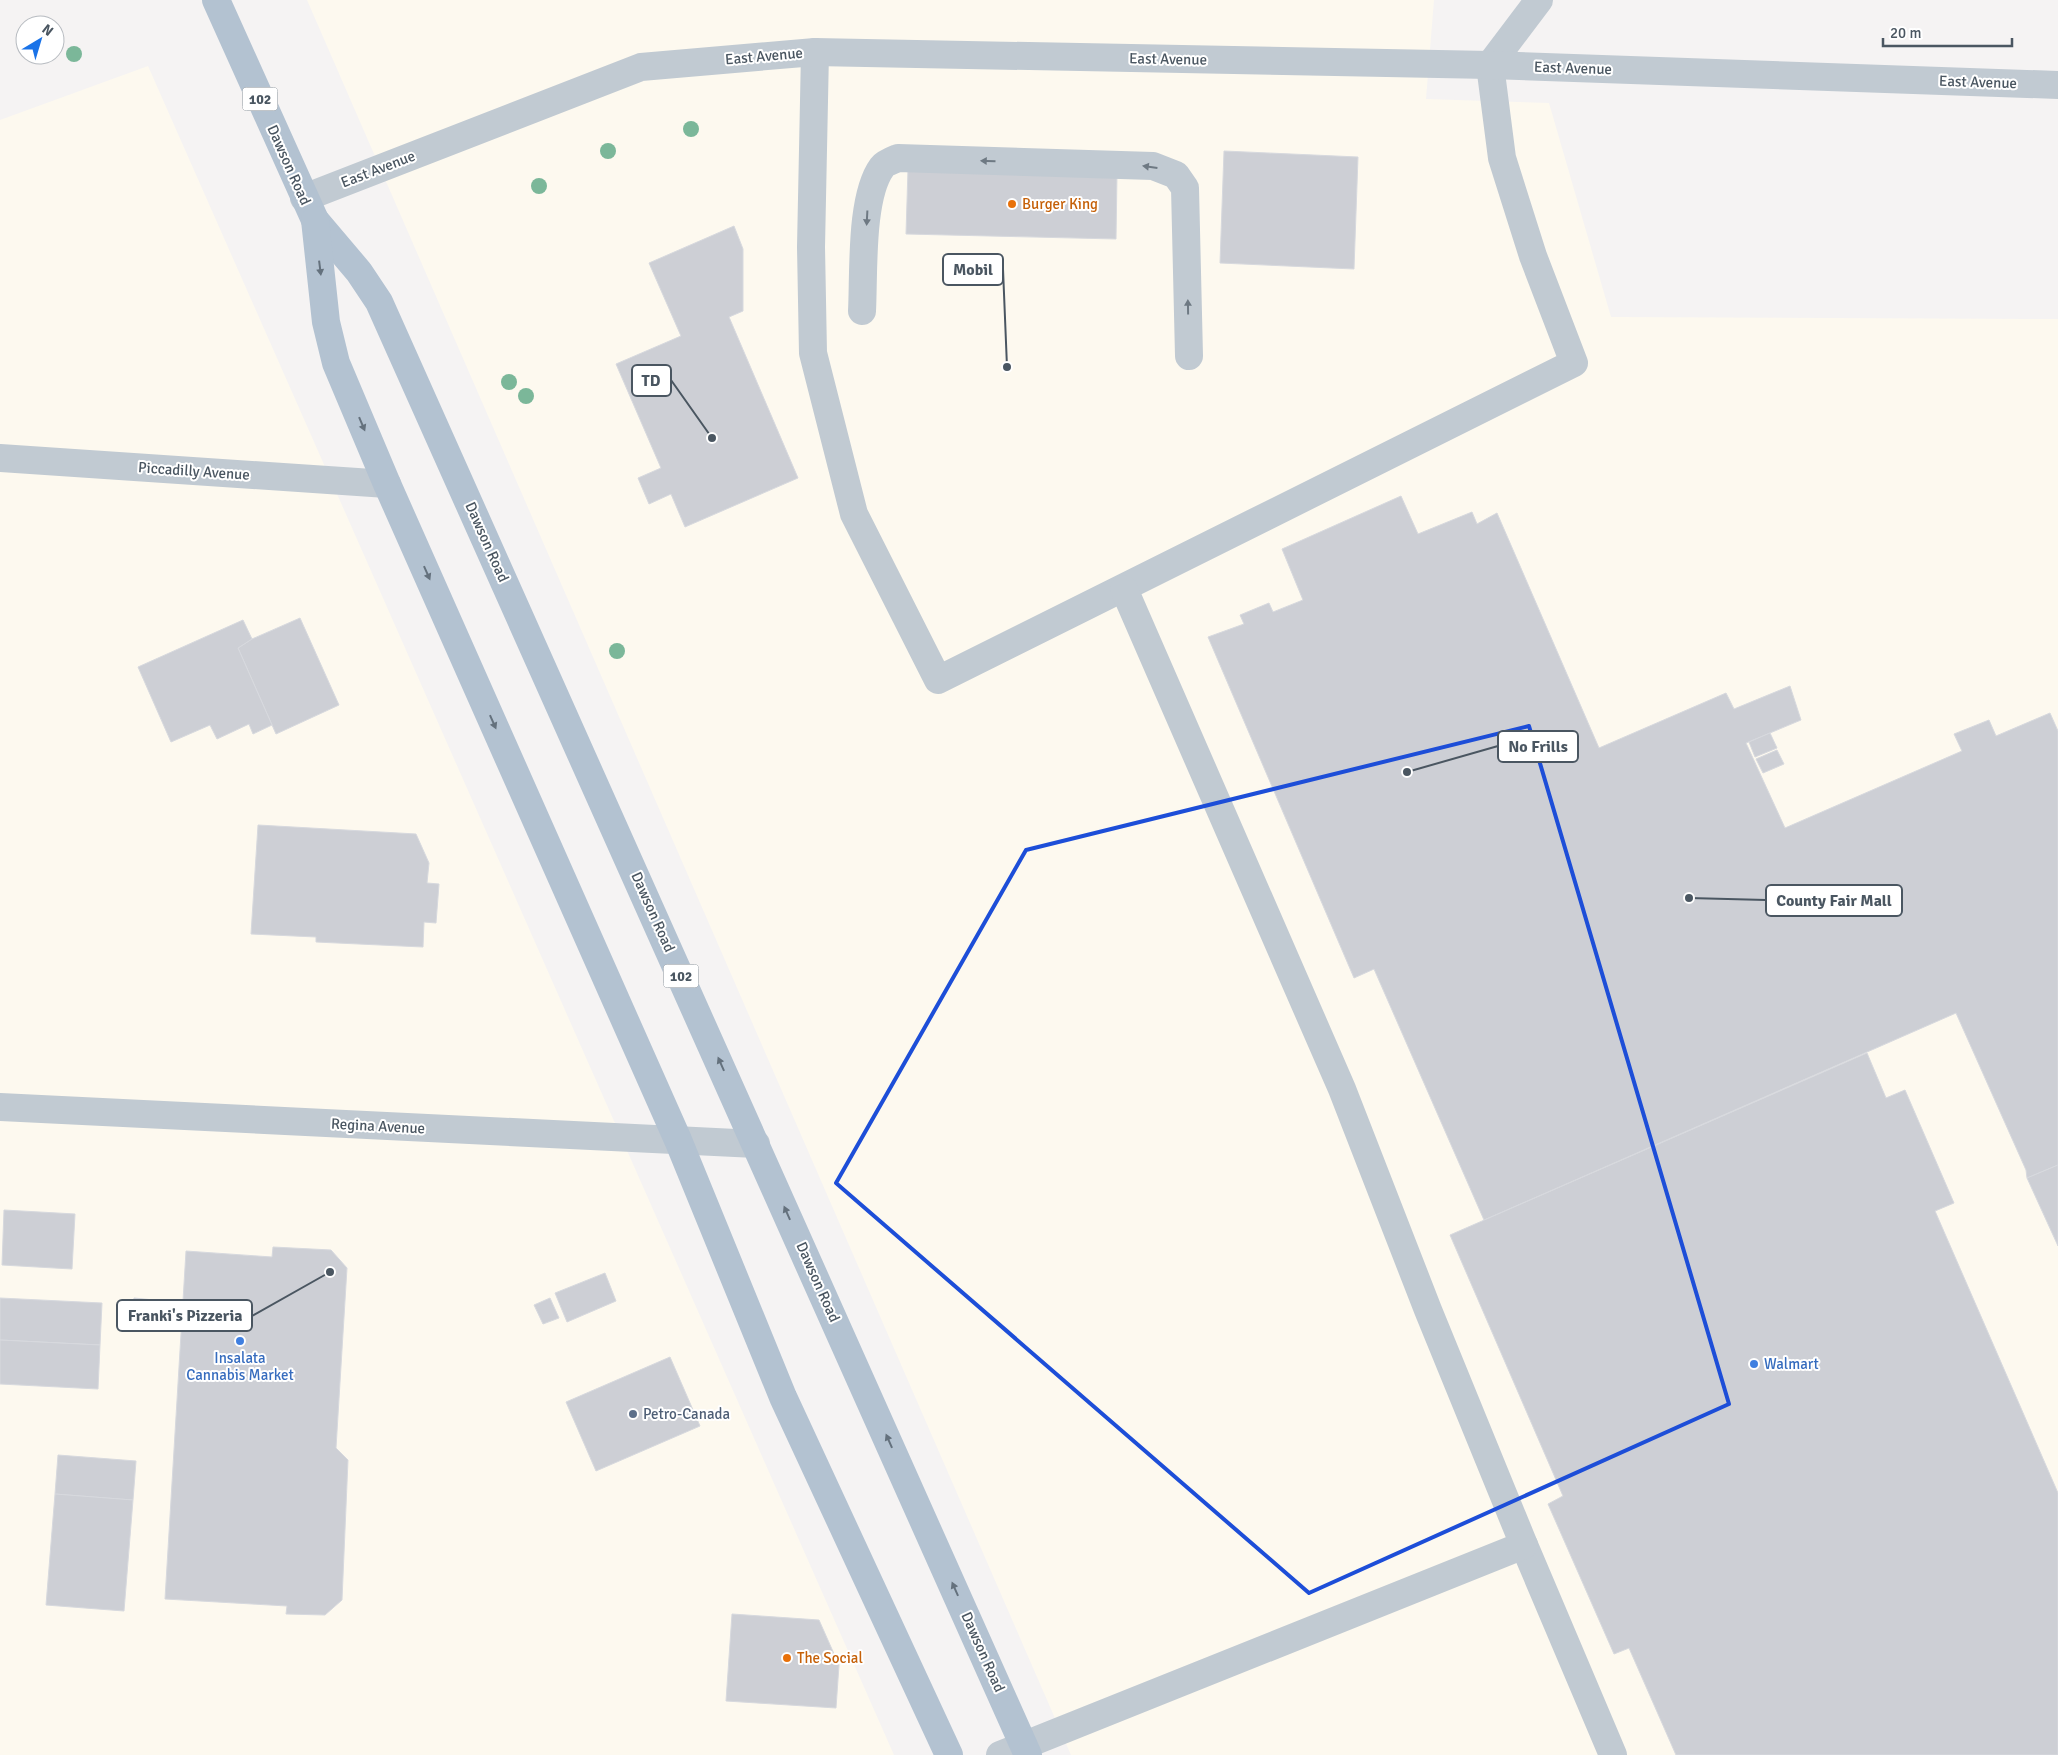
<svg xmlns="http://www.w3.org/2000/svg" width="2058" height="1755" font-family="Signika,sans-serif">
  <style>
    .commercial { fill: #fdf9ef }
    .building { fill: #cdcfd5; stroke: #d7d9de }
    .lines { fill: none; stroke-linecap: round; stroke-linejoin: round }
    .minor { stroke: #c1cad2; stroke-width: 28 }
    .major { stroke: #b3c2d1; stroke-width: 28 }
    .tree { fill: #7bb799 }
    .oneway { fill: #6e7983 }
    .oneway2 { fill: #64717d }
    .marked { fill: none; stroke: #1d4ed8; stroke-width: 4; stroke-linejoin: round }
    .food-dot { fill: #e8710a; stroke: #fff; stroke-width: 2 }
    .shop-dot { fill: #3f7fe0; stroke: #fff; stroke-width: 2 }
    .service-dot { fill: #5c6f8a; stroke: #fff; stroke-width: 2 }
    .labels { text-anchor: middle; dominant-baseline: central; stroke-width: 4; stroke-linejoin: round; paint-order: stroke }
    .shield { fill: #fff; stroke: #808990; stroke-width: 1 }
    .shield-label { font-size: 14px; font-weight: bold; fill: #4a5661 }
    .street-label { font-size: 15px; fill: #4a5661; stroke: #fff }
    .food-label { font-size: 15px; fill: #c56008; stroke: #fff; text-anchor: start }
    .shop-label { font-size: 15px; fill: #366cbe; stroke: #fff }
    .service-label { font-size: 15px; fill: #4e5e75; stroke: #fff; text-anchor: start }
    .leader { fill: none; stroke: #4a5661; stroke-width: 2 }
    .callout-dot { fill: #4a5661; stroke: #fff; stroke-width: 2 }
    .callout { fill: #fff; stroke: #4a5661; stroke-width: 2 }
    .callout-label { font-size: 16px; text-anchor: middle; font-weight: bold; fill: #4a5661 }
  </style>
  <rect width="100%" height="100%" fill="#f5f3f3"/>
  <g class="commercial">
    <polygon points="307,0 1434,0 1426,99 1549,103 1611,317 2058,319 2058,1755 1071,1755"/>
    <polygon points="148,66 894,1755 0,1755 0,120"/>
  </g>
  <g class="building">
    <polygon points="1224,151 1358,157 1354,269 1220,263"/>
    <polygon points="908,169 1117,173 1116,239 906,234"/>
    <polygon points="734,226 743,249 743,311 729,317 798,478 685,527 671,494 649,504 638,478 661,468 616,364 681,336 649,263"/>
    <polygon points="1401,496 1418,534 1472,512 1477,524 1497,513 1599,748 1726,693 1734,709 1790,686 1801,720 1746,743 1785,828 1962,751 1954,734 1989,720 1996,736 2050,713 2058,731 2058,1165 2027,1178 2026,1170 1956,1013 1484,1220 1374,969 1354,978 1208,637 1244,624 1240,615 1269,603 1273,612 1303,600 1282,549"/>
    <polygon points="300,618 339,705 276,734 238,648 252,639"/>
    <polygon points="243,620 252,639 238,648 272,725 253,734 249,724 217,739 210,725 171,742 138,667"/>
    <polygon points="1770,733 1777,748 1755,757 1749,742"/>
    <polygon points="1777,750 1784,764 1763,773 1756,759"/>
    <polygon points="258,825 416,834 429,863 427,883 439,884 436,923 424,922 423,947 316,942 316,937 251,934"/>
    <polygon points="1867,1053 1886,1098 1905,1090 1954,1203 1935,1211 2058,1493 2058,1755 1676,1755 1629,1648 1614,1654 1548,1504 1563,1496 1450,1235"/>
    <polygon points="2058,1165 2058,1246 2027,1178"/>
    <polygon points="4,1210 75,1214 72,1269 2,1265"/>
    <polygon points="273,1247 331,1250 347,1268 336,1448 348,1460 342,1600 325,1615 286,1614 287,1606 165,1599 186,1251 272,1257"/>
    <polygon points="605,1273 616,1301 567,1322 555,1293"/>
    <polygon points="0,1298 102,1303 100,1345 0,1340"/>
    <polygon points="134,1298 154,1300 152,1319 132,1317"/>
    <polygon points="550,1298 559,1318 543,1324 534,1305"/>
    <polygon points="0,1340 100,1345 98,1389 0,1384"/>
    <polygon points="670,1357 700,1426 596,1471 566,1402"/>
    <polygon points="58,1455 136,1461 133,1500 55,1494"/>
    <polygon points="55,1494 133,1500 124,1611 46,1605"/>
    <polygon points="732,1614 819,1620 839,1665 836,1708 726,1701"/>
  </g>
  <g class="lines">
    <g class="minor">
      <polyline points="815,52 811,247 813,353 854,514 938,680 1574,363 1533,256 1502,158 1490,65 1539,0"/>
      <polyline points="304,198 641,67 815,52 1490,65 2058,85"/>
      <path d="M 862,311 C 864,273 860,197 882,167 C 885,163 893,160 898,158 L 1153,166 L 1176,175 L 1185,188 L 1189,356"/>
      <polyline points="0,458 387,484"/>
      <polyline points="0,1107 756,1144"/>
      <polyline points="1524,1545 1613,1755"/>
      <polyline points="1000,1755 1524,1545 1428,1310 1342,1089 1124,589"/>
    </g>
    <g class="major">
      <polyline points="216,0 315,220 359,272 379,302 1028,1755"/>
      <polyline points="315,220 326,322 336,363 387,484 678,1140 783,1397 949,1755"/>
    </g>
  </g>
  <g class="tree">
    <circle cx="74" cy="54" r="8"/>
    <circle cx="691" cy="129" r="8"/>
    <circle cx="608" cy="151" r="8"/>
    <circle cx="539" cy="186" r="8"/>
    <circle cx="509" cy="382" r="8"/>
    <circle cx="526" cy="396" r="8"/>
    <circle cx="617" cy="651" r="8"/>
  </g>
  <defs><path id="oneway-solid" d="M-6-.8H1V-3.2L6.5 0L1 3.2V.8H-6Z" transform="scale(1.25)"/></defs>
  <g class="oneway">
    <use href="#oneway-solid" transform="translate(988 161) rotate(-178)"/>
    <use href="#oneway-solid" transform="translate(1150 167) rotate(-172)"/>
    <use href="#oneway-solid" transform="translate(867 218) rotate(93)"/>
    <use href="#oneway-solid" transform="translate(1188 307) rotate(-91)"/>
  </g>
  <g class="oneway2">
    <use href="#oneway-solid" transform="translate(320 268) rotate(83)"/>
    <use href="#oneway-solid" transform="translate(362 424) rotate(67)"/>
    <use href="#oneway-solid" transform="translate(427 573) rotate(66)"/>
    <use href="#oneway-solid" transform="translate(493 722) rotate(66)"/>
    <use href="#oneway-solid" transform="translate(721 1064) rotate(-114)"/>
    <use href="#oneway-solid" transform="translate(787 1213) rotate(-114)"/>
    <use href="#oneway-solid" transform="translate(889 1441) rotate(-114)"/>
    <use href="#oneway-solid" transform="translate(955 1589) rotate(-114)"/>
  </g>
  <path class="marked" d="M 1529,726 L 1729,1404 L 1309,1593 L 836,1183 L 1026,850 Z"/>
  <g class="food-dot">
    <circle cx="1012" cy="204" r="5"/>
    <circle cx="787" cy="1658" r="5"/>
  </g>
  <g class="shop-dot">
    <circle cx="240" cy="1341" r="5"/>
    <circle cx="1754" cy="1364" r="5"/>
  </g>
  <circle class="service-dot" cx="633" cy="1414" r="5"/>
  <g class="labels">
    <g class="shield">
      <rect x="242.5" y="87.5" width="35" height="23" rx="4"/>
      <rect x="663.5" y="964.5" width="35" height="23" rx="4"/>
    </g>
    <g class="shield-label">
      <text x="260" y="99">102</text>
      <text x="681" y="976">102</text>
    </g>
    <g class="street-label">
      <text transform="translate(764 56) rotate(-5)">East Avenue</text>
      <text transform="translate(1168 59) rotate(1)">East Avenue</text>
      <text transform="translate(1573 68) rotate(2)">East Avenue</text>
      <text transform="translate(1978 82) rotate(2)">East Avenue</text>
      <text transform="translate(289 165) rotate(66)">Dawson Road</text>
      <text transform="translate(378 169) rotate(-21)">East Avenue</text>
      <text transform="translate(194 471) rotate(4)">Piccadilly Avenue</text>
      <text transform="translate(487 542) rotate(66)">Dawson Road</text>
      <text transform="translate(653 912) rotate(66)">Dawson Road</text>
      <text transform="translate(378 1126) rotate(3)">Regina Avenue</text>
      <text transform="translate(818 1282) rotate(66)">Dawson Road</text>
      <text transform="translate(983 1652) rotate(66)">Dawson Road</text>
    </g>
    <g class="food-label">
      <text x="1022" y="204">Burger King</text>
      <text x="797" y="1658">The Social</text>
    </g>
    <g class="shop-label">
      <text x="240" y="1358">Insalata<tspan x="240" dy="17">Cannabis Market</tspan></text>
      <text x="1764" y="1364" text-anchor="start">Walmart</text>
    </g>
    <g class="service-label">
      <text x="643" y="1414">Petro-Canada</text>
    </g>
  </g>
  <path class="leader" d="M1007 367L1003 269M712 438L671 380M1407 772L1498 746M1689 898L1766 900M330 1272L252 1316"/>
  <g class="callout-dot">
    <circle cx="1007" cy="367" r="5"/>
    <circle cx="712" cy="438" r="5"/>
    <circle cx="1407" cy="772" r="5"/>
    <circle cx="1689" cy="898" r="5"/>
    <circle cx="330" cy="1272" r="5"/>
  </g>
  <g class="callout">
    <rect x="943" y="254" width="60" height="31" rx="5"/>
    <rect x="632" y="365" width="39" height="31" rx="5"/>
    <rect x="1498" y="731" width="80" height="31" rx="5"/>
    <rect x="1766" y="885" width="136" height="31" rx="5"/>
    <rect x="117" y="1300" width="135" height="31" rx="5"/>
  </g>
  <g class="callout-label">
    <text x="973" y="275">Mobil</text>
    <text x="651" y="386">TD</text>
    <text x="1538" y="752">No Frills</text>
    <text x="1834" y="906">County Fair Mall</text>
    <text x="185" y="1321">Franki's Pizzeria</text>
  </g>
  <g transform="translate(40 40) rotate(38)"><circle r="24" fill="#ffffff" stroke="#b7bbc0"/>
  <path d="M0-4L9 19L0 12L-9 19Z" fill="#1a73e8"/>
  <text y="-8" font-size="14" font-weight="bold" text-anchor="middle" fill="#4a5661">N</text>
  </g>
  <path d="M1883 38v8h129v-8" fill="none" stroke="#4a5661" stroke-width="2.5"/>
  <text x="1890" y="38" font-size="15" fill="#4a5661" stroke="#ffffff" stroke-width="4" paint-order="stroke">20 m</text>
</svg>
